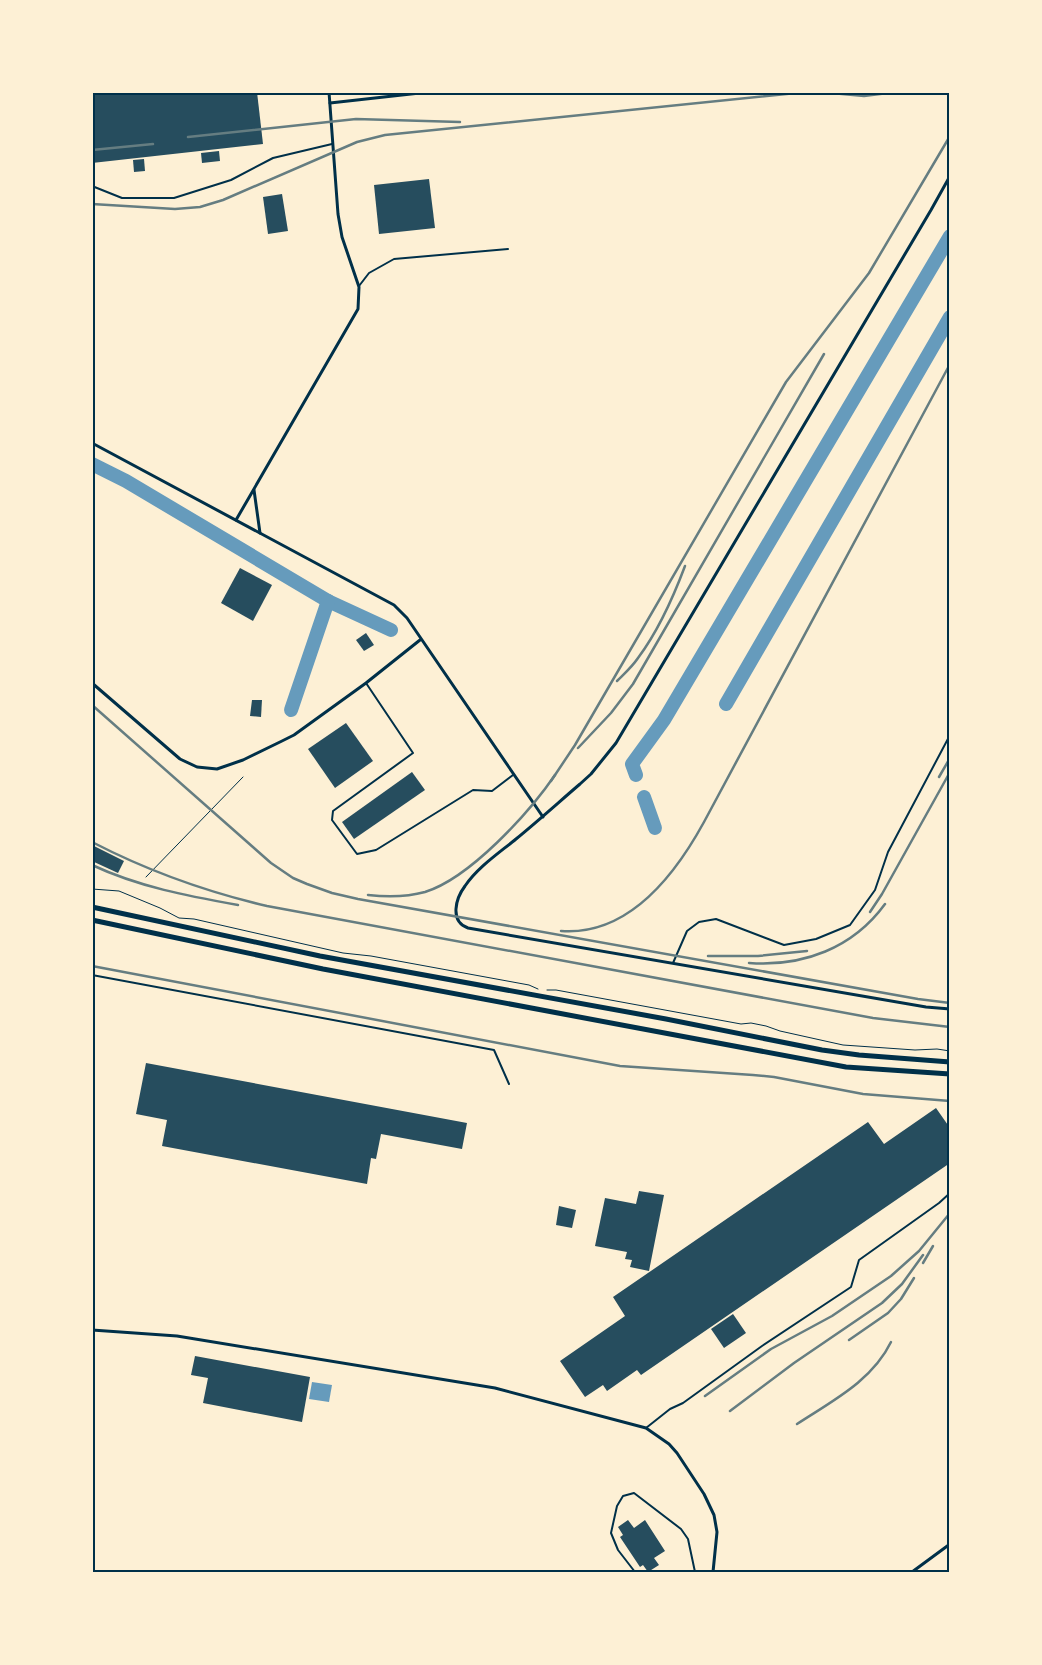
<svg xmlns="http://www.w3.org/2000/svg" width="1042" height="1665" font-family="Cabin,sans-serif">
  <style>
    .water { fill: #669bbc }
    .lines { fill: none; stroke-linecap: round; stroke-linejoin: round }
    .river { stroke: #669bbc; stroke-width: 14 }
    .building { fill: #264d5e }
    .path { stroke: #003049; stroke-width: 1 }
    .service { stroke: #003049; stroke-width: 2 }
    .minor { stroke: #003049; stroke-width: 3 }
    .primary { stroke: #003049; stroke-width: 5 }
    .rail { stroke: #657d81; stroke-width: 2.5 }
    .neatline { fill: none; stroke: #003049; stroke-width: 2 }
  </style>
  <rect width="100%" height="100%" fill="#fdf0d5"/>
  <polygon class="water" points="312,1382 332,1385 329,1402 309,1399"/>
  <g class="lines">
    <g class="river">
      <polyline points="92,464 126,481 328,601 391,630"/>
      <polyline points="726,704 950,317"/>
      <polyline points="291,710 328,601"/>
      <polyline points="636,775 632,764 664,720 950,236"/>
      <polyline points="644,797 655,828"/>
    </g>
  </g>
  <g class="building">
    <polygon points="92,92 257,92 263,144 92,163"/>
    <polygon points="219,151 220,161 202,163 201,153"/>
    <polygon points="144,159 145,171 134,172 133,160"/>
    <polygon points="429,179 435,228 379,234 374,185"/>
    <polygon points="282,194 288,231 268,234 263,197"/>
    <polygon points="240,568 272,585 253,621 221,603"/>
    <polygon points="366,633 374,645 364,651 356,640"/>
    <polygon points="252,700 262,700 261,717 250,716"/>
    <polygon points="346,723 373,761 335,788 308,749"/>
    <polygon points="412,772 425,790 354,839 342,822"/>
    <polygon points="92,845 124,861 118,873 92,861"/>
    <polygon points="146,1063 467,1123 462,1149 381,1134 376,1159 371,1158 367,1184 162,1146 167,1120 136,1114"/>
    <polygon points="936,1108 950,1128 950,1163 641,1375 637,1370 607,1391 603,1385 585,1397 560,1361 625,1316 613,1297 868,1122 884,1144"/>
    <polygon points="639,1191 664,1195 649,1271 630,1267 632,1260 625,1259 627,1252 595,1246 605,1198 636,1204"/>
    <polygon points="559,1206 576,1210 572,1228 556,1225"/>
    <polygon points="733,1314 746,1333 724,1348 711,1329"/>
    <polygon points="195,1356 310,1377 302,1422 203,1403 208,1378 191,1375"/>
    <polygon points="628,1520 634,1528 645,1520 665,1551 654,1558 659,1565 648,1572 643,1565 640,1567 620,1537 623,1535 618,1527"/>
  </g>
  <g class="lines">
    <g class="path">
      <polyline points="146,877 243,777"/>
      <polyline points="92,889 119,891 160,908 179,918 194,919 343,953 371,956 529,985 538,989"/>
      <polyline points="547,990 556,990 741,1024 751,1023 766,1026 780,1031 843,1045 915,1050 937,1049 950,1051"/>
    </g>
    <g class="service">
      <polyline points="92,186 122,198 174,198 231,180 273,158 332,144"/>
      <polyline points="359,286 369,273 394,259 508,249"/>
      <polyline points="366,683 413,753 333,811 332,820 357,854 376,850 473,790 492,791 513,775"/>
      <polyline points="673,963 687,931 699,922 716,919 784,945 816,939 850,925 875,890 888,852 950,735"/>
      <polyline points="92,975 494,1050 509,1084"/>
      <polyline points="646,1428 670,1409 683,1403 762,1346 851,1287 859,1260 939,1203 950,1193"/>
      <polyline points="635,1572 618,1550 611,1533 617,1506 623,1496 634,1493 681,1529 688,1539 695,1572"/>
    </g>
    <g class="minor">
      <polyline points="330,103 429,92"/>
      <path d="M 950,176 L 931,210 L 616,743 L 591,774 L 580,784 C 559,802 538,821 516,839 C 499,853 478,867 465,886 C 456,898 449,921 468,928 L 926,1007 L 950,1009"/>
      <polyline points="92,443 394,605 407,618 543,817"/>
      <polyline points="254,490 260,533"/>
      <polyline points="236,520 358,309 359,287 342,237 338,214 329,92"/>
      <polyline points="92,683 180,759 197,767 217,769 243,760 282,741 294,735 366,683 420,640"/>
      <polyline points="92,1330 177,1336 495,1388 646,1428 669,1444 677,1453 704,1494 714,1515 717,1532 713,1572"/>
      <polyline points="912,1572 950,1544"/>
    </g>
    <g class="primary">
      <polyline points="92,907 320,956 666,1019 822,1050 859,1055 950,1062"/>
      <polyline points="92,920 323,969 846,1067 950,1074"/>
    </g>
    <g class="rail">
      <polyline points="820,92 864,96 896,92"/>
      <polyline points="188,137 356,119 460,122"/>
      <polyline points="92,150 153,144"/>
      <polyline points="92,204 175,209 200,207 223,200 357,142 385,135 806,92"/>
      <path d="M 617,681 C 624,674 632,667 638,658 C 659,630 673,598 685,566"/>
      <polyline points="92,705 271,863 293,878 307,884 332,893 358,899 918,999 950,1003"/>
      <polyline points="578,748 611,713 633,684 824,354"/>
      <polyline points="939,777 950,758"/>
      <polyline points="551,781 575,745 786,382 869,273 950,136"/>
      <path d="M 92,842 C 148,871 207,892 267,906 L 873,1018 L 950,1027"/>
      <path d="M 92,865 C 139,887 188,896 238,905"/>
      <path d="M 368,895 C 387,897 407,897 425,892 C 470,878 529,813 555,775"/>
      <polyline points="870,912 882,894 950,772"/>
      <path d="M 561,931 C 629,936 675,875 704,822 L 950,364"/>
      <polyline points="708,956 758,956 807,951"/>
      <path d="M 749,963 C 803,967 853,948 885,904"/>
      <polyline points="92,966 620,1066 753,1075 774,1077 863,1094 950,1101"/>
      <polyline points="923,1263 933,1246"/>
      <polyline points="849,1340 888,1313 901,1299 914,1278"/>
      <polyline points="705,1396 771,1349 832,1316 891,1276 919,1251 950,1213"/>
      <polyline points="730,1411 794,1363 882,1303 902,1284 923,1255"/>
      <path d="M 797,1424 C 832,1401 872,1381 891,1342"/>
    </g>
  </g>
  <rect width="1042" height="1665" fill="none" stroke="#fdf0d5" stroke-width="188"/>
  <rect x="94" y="94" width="854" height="1477" class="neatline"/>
</svg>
